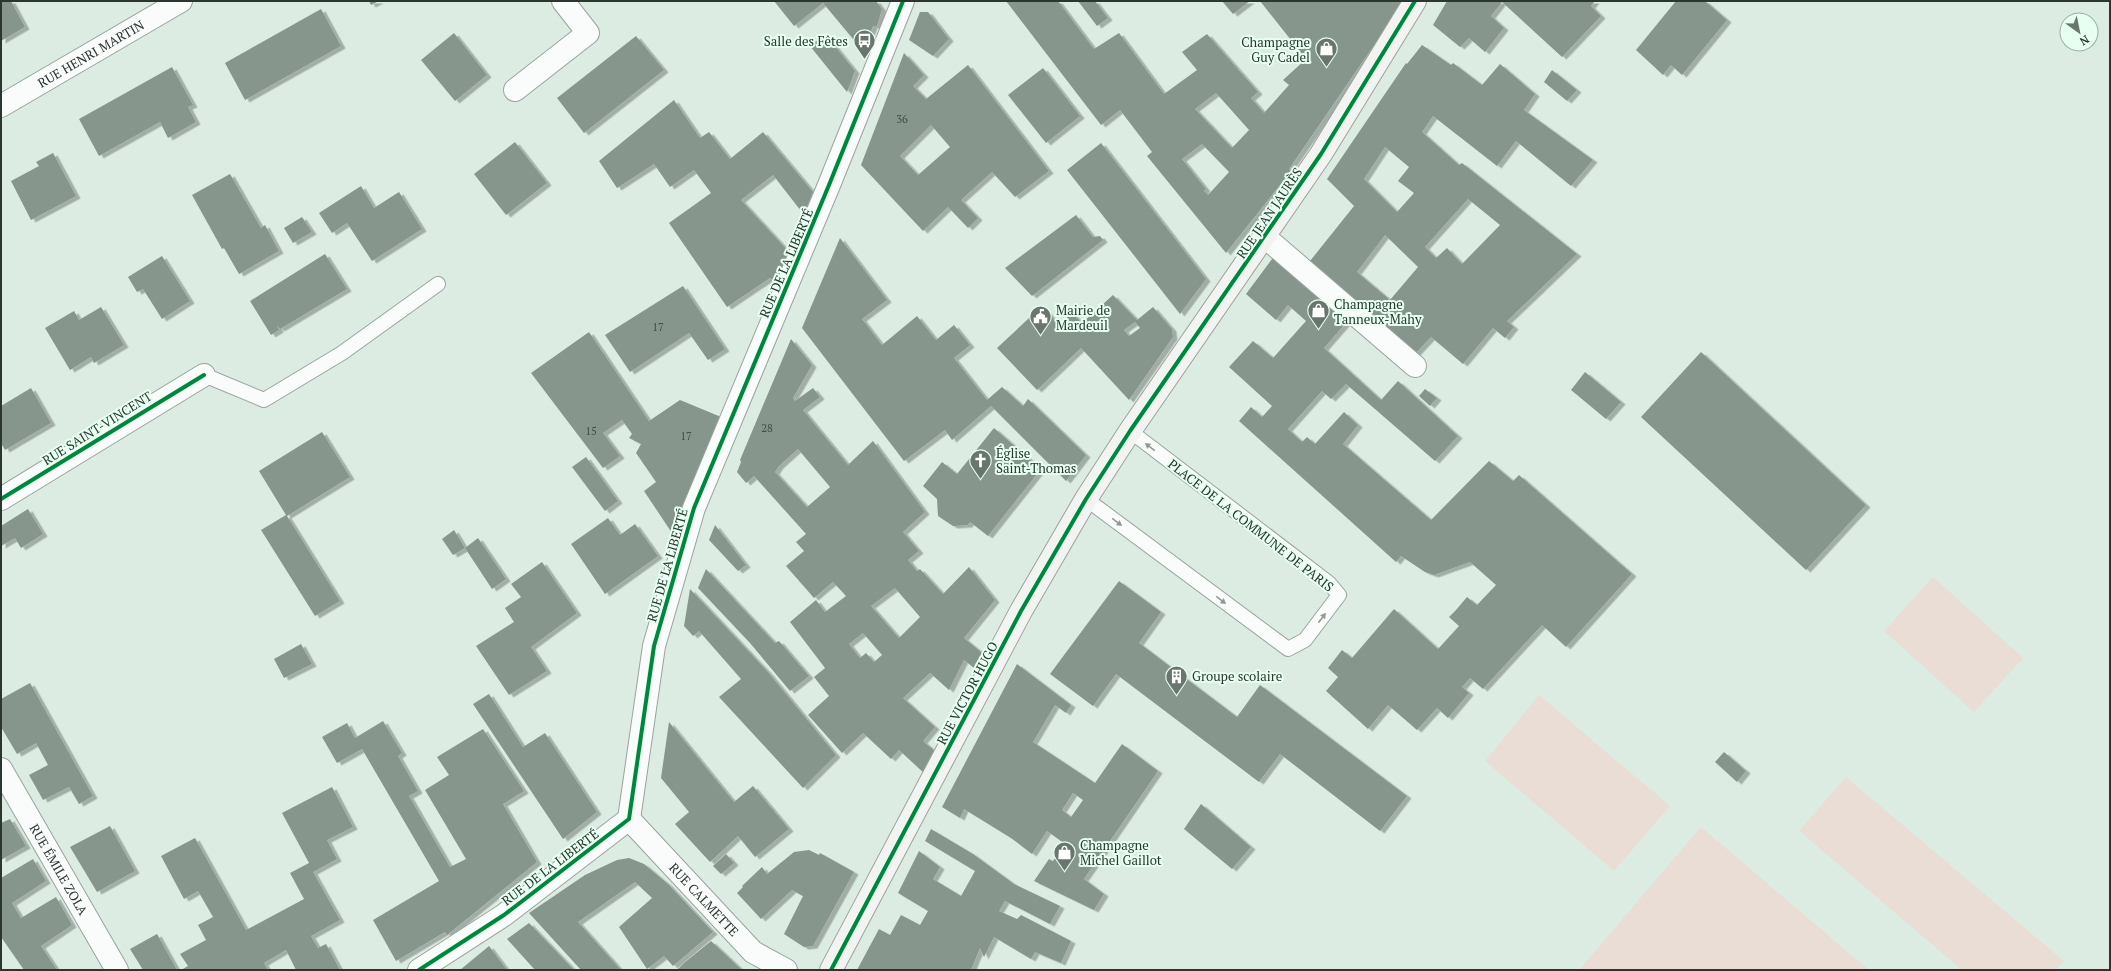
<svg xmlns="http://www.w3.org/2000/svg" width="2111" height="971" font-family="'PT Serif',serif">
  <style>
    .green { fill: #eaddd6 }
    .building { fill: #87968d; fill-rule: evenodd; filter: url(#shadow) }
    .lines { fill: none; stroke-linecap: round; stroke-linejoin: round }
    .lane-casing { stroke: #98a49d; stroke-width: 16 }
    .street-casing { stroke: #98a49d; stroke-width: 24 }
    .secondary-casing { stroke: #98a49d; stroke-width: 24 }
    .lane { stroke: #fafcfb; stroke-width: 14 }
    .street { stroke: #fafcfb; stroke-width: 22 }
    .secondary { stroke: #f3f3f1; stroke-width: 22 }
    .cycleway-casing { stroke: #e7fff0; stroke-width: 6 }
    .cycleway { stroke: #00873e; stroke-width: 4 }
    .oneway { fill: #929995 }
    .labels { text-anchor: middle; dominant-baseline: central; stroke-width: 4; stroke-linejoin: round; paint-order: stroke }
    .number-label { font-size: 11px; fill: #424e46 }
    .poi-label { font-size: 13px; fill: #2b362f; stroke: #e7fff0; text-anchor: start }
    .street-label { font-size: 13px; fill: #2b362f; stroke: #e7fff0 }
  </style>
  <defs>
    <filter id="shadow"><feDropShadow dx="4.5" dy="2.5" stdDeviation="0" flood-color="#0004"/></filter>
  </defs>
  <rect width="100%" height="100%" fill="#dcece2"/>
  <g class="green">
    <polygon points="1933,577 2023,658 1974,712 1884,631"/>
    <polygon points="1539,695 1670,806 1614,871 1485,761"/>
    <polygon points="1846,777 2064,961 2056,970 1962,970 1799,831"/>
    <polygon points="1701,827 1869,970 1579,970"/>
  </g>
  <g class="building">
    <polygon points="1,1 11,1 25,27 1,41"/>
    <polygon points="369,1 379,1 371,5"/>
    <polygon points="774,1 876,1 882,9 877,26 873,26 863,51 823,3 794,26"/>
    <path d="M 1006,1 L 1058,1 L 1094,49 L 1119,33 L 1164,94 L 1197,70 L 1182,52 L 1207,34 L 1258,92 L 1251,98 L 1264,113 L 1289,85 L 1283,80 L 1306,59 L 1260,1 L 1402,1 L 1375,50 L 1372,48 L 1289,169 L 1291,171 L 1226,253 L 1147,156 L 1152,152 L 1120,110 L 1101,125 ZM 1216,93 L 1249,130 L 1232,148 L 1195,109 ZM 1202,144 L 1229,172 L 1208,195 L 1204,191 L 1206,189 L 1182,159 Z"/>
    <polygon points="1078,1 1095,1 1108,18 1097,26"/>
    <polygon points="1222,1 1250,1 1233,14"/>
    <polygon points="1447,1 1595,1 1591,6 1601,16 1562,57 1502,2 1491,16 1504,28 1485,52 1469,38 1460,47 1433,25"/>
    <polygon points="1676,1 1705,1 1727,20 1682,75 1671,65 1663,75 1636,50"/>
    <polygon points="321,9 341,46 245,100 225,63"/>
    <polygon points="920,12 928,12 949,39 933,56 909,40"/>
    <polygon points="454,33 487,75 455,101 421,60"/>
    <polygon points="636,36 664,70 584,133 557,98"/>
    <polygon points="819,39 823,45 830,40 855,71 847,92 810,46"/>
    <path d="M 1422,45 L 1451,65 L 1453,63 L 1482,85 L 1500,64 L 1535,94 L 1524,110 L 1593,160 L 1571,186 L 1516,141 L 1497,166 L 1433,116 L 1422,132 L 1459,165 L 1462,163 L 1577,254 L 1507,321 L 1514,327 L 1505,338 L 1493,328 L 1463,364 L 1431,337 L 1415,354 L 1310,261 L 1354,206 L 1327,179 L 1406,63 L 1407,64 ZM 1385,147 L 1409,167 L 1398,181 L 1414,193 L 1397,212 L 1364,179 ZM 1468,199 L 1500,225 L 1462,264 L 1447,248 L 1436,258 L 1425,247 ZM 1385,235 L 1418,267 L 1390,300 L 1357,272 Z"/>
    <path d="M 904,53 L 924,75 L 913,86 L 926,99 L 968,65 L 1049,171 L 1015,197 L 992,172 L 961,200 L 978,218 L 968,228 L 948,207 L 923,231 L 861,165 ZM 931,125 L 950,147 L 918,175 L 900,156 Z"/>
    <polygon points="172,67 193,105 188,107 196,122 168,138 160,122 99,156 79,119"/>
    <polygon points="1043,68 1080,116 1046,143 1008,95"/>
    <polygon points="1552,70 1577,90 1567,101 1544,82"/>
    <polygon points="674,100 700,138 709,132 730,159 763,132 813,192 805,212 801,211 773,175 741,200 789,252 776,283 770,278 727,307 669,223 711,193 694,170 670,187 654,164 617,188 599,161"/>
    <polygon points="515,142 547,183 506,215 474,174"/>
    <polygon points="1101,143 1206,279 1180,314 1067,170"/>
    <polygon points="53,153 76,196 31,220 11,181 39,166 36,162"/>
    <polygon points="230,174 261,228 265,225 279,251 239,274 224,248 222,249 192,195"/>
    <polygon points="361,186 374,208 399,192 422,229 372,261 347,223 332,233 319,213"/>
    <polygon points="1076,215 1093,237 1100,236 1103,240 1032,296 1005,268"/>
    <polygon points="302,217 312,232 293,243 284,228"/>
    <polygon points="840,238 887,300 862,319 882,345 917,316 936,340 954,325 970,345 954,358 987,400 1002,387 1023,406 1028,399 1086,455 1066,481 991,406 952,440 945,430 904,461 802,328"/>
    <polygon points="325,254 347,289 280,329 277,325 279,330 271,335 250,301"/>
    <polygon points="1275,255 1351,317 1324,348 1381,400 1398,381 1458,436 1435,461 1346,384 1331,399 1322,391 1288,429 1302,442 1307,437 1315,444 1344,412 1358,425 1343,444 1431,520 1489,461 1513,481 1519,475 1632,574 1566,647 1542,625 1483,689 1470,678 1462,687 1469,693 1448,718 1437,708 1417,730 1388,705 1368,729 1326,691 1338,677 1328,668 1342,650 1352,658 1394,609 1438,649 1459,626 1449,617 1456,610 1467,597 1477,605 1496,585 1470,562 1434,575 1425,572 1401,556 1396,562 1239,421 1251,407 1262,417 1272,406 1229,367 1253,341 1273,358 1306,321 1288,305 1276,320 1246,294"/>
    <polygon points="162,256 190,301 162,319 143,289 137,292 128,277"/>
    <polygon points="683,286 725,349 708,360 689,333 630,372 605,335"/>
    <path d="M 1113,295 L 1137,320 L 1153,307 L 1172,329 L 1173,337 L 1129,400 L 1081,348 L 1037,390 L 997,348 L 1042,306 L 1059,325 L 1072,313 L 1082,323 ZM 1135,322 L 1140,328 L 1129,336 L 1124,330 Z"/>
    <polygon points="101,307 124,345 94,363 91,357 70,370 45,328 74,311 79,320"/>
    <polygon points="589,332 649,421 680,400 721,417 672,533 644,491 656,482 636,453 641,444 629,438 632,434 622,420 603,433 620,456 603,468 531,373"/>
    <path d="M 791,339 L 812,365 L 793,398 L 795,401 L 813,388 L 820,397 L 803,410 L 848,465 L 873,441 L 925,512 L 903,532 L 919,551 L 908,560 L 917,571 L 920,569 L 943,594 L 969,567 L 995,600 L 964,638 L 986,656 L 979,672 L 964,660 L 949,690 L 930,673 L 903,698 L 935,727 L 923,741 L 937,753 L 925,774 L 899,750 L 891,759 L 863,733 L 842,753 L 808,715 L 829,696 L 814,677 L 825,668 L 790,622 L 816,600 L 825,612 L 846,596 L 833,582 L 814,598 L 786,566 L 804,551 L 796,542 L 806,534 L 754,476 L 746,483 L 737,472 L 741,462 L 740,460 ZM 798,449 L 830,487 L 807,507 L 775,472 L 779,466 ZM 895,588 L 920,617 L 899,638 L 871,606 ZM 863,633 L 882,655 L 874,662 L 866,653 L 860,658 L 849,644 Z"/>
    <polygon points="1701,352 1866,505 1806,570 1641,417"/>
    <polygon points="1585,372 1621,402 1606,419 1571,390"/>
    <polygon points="31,388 51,423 5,450 1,443 1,406"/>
    <polygon points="1425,389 1437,398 1430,406 1419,396"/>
    <polygon points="994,428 1041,469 988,536 970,522 968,525 953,526 938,516 937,499 923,486 942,462 957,474"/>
    <polygon points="322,432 350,477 287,516 340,601 315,616 261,530 286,515 259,471"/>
    <polygon points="586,457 618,501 605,511 572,467"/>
    <polygon points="28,509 43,534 21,548 15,538 1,546 1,526"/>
    <polygon points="608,518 620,535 635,524 658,556 605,594 571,544"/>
    <polygon points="715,525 746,565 738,571 709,540"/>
    <polygon points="454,530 465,548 453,555 442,539"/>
    <polygon points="478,538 506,579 492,589 465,548"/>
    <polygon points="542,562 577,613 531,647 547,671 509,695 476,646 514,622 505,608 521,597 511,584"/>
    <polygon points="706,569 775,643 779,641 809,676 790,691 750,643 698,588"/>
    <polygon points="1119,581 1161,612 1139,643 1237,717 1260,685 1407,796 1380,831 1280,754 1259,782 1116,674 1093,706 1050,674"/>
    <polygon points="690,589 768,672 836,755 803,788 719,697 741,679 699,631 693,636 684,626"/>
    <polygon points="301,644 312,664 284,678 274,659"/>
    <path d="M 1017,664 L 1071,705 L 1066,713 L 1055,705 L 1033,742 L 1095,783 L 1122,744 L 1158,771 L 1084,879 L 1104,894 L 1094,910 L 1034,881 L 1049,859 L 1053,861 L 1065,844 L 1047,831 L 1032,854 L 1011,838 L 964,809 L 960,818 L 942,807 ZM 1073,793 L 1083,800 L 1071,817 L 1062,810 Z"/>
    <polygon points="30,683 93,796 79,804 69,787 43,800 29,775 48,765 36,743 17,754 1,727 1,699"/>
    <polygon points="489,694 523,747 545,733 597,812 563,839 473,704"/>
    <polygon points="383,721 402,753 398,756 418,791 409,796 450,867 466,859 425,790 449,775 437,757 483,729 524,791 503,804 537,862 447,935 445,932 396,961 373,920 439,881 362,749 337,763 322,737 347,723 355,738"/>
    <polygon points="669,722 734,802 753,786 789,829 755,857 738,836 710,862 675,824 689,812 661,778"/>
    <polygon points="1724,752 1746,771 1737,782 1715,762"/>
    <polygon points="332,787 353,827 327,840 337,859 313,872 340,920 311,936 318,948 326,944 340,970 296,970 286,950 264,963 268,970 181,970 188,966 180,954 206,940 198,925 213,917 198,891 184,899 161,856 195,838 246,930 304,899 290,873 309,863 282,813"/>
    <polygon points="1201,804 1251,847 1232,869 1184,829"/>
    <polygon points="10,819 26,846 1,860 1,823"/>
    <polygon points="110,826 135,871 97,892 70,847"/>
    <polygon points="931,829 973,854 1014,884 1060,906 1050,924 1005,901 999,911 1017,919 1021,915 1071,941 1061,963 1035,952 1031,959 994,937 984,957 980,948 971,970 857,970 879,929 890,935 901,915 920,925 928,911 898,893 919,851 940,867 933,879 961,896 975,871 925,841"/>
    <polygon points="809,850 819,855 820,853 854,872 813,946 804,947 784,934 803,896 792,890 761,919 737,893 743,887 742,886 762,867 767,874 794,852"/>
    <polygon points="726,854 734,863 721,874 713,866"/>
    <polygon points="629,858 644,864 668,884 713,932 673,966 664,956 647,969 619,927 652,898 635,882 578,922 621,970 581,970 529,913 585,875 617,860"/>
    <polygon points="33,859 46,881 12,903 21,918 56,897 72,925 41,946 57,970 24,970 1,937 1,878"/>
    <polygon points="529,923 574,970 535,970 507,939"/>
    <polygon points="157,934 177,970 143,970 130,949"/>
    <polygon points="711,941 742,970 677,970 684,963"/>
    <polygon points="489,946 507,970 460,970"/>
  </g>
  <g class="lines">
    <defs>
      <g id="lane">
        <polyline points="204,375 264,400 342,353 438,284"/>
        <polyline points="1086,499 1288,649 1305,640 1339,595 1329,583 1130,431"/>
      </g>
      <g id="street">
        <polyline points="515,90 588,33 563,1"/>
        <path id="s1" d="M 1,106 L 181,1"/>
        <polyline points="1265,237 1415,366"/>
        <polyline points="1,499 204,375"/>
        <path id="s2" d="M 1,769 L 117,970"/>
        <path id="s3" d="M 629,819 L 753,952 L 786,970"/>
        <polyline points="419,970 504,915 629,819 654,646 694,508 829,185 903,1"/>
      </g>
      <polyline id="secondary" points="831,970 1021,611 1086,499 1130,431 1321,154 1415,1"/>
    </defs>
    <use href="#lane" class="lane-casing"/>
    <use href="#street" class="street-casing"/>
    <use href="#secondary" class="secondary-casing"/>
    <use href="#lane" class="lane"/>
    <use href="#street" class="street"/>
    <use href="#secondary" class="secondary"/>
    <defs>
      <g id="cycleway">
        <polyline points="1,499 204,375"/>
        <polyline points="419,970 504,915 629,819 654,646 694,508 829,185 903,1"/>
        <polyline points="831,970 1021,611 1086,499 1130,431 1321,154 1415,1"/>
      </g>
    </defs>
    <use href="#cycleway" class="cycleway-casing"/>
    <use href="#cycleway" class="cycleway"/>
  </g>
  <defs><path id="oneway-solid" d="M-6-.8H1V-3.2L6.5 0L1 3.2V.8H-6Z"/></defs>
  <g class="oneway">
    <use href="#oneway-solid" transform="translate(1150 447) rotate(-143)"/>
    <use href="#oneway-solid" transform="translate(1117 522) rotate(37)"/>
    <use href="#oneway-solid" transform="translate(1221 600) rotate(37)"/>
    <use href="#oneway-solid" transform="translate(1322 618) rotate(-53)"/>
  </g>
  <defs>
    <symbol id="bus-pin" viewBox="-11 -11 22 30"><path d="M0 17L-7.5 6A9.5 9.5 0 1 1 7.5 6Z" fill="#69766e" stroke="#e7fff0"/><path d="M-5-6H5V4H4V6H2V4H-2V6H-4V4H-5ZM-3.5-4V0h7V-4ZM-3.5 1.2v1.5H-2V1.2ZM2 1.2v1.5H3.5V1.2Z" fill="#fff"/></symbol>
    <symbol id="shop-pin" viewBox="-11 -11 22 30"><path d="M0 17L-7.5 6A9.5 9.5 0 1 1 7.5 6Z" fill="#69766e" stroke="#e7fff0"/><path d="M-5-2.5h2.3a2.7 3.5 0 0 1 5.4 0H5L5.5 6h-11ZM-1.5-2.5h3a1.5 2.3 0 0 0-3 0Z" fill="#fff"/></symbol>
    <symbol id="civic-pin" viewBox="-11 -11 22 30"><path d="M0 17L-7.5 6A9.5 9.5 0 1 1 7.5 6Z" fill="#69766e" stroke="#e7fff0"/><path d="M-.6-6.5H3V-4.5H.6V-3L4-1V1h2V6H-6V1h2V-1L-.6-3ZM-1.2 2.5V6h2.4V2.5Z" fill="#fff"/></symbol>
    <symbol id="church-pin" viewBox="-11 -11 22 30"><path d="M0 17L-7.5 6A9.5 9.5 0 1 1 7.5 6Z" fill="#69766e" stroke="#e7fff0"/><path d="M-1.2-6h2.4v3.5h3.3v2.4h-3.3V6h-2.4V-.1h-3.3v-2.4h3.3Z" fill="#fff"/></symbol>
    <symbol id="building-pin" viewBox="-11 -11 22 30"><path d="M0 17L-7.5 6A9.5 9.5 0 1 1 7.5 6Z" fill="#69766e" stroke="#e7fff0"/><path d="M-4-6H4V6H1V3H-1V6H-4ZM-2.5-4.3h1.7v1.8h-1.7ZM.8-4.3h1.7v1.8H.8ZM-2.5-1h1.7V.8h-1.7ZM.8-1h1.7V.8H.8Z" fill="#fff"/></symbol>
  </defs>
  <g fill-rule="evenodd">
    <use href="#bus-pin" x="852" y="28" width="25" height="34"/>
    <use href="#shop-pin" x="1314" y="36" width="25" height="34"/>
    <use href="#shop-pin" x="1306" y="298" width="25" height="34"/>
    <use href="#civic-pin" x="1028" y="304" width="25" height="34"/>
    <use href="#church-pin" x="968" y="448" width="25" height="34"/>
    <use href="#building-pin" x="1164" y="664" width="25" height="34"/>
    <use href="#shop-pin" x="1052" y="840" width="25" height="34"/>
  </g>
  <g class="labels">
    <g class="number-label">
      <text x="902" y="119">36</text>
      <text x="658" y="327">17</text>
      <text x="767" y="428">28</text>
      <text x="591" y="431">15</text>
      <text x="686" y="436">17</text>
    </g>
    <g class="poi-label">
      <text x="848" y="41" text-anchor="end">Salle des Fêtes</text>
      <text x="1310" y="42" text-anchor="end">Champagne<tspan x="1310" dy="15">Guy Cadel</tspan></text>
      <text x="1334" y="304">Champagne<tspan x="1334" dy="15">Tanneux-Mahy</tspan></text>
      <text x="1056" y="310">Mairie de<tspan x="1056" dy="15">Mardeuil</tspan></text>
      <text x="996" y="453">Église<tspan x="996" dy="15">Saint-Thomas</tspan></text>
      <text x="1192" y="676">Groupe scolaire</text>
      <text x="1080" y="845">Champagne<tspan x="1080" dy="15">Michel Gaillot</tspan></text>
    </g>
    <g class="street-label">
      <text stroke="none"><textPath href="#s1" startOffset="104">RUE HENRI MARTIN</textPath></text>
      <text transform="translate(1269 213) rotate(-56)">RUE JEAN JAURÈS</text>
      <text transform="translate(786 263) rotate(-67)">RUE DE LA LIBERTÉ</text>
      <text transform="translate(97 428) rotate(-32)">RUE SAINT-VINCENT</text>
      <text transform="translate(1251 525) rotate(38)">PLACE DE LA COMMUNE DE PARIS</text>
      <text transform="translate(667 565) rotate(-74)">RUE DE LA LIBERTÉ</text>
      <text transform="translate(967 693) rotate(-62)">RUE VICTOR HUGO</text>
      <text transform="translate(550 867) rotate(-37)">RUE DE LA LIBERTÉ</text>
      <text stroke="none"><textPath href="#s2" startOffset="116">RUE ÉMILE ZOLA</textPath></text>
      <text stroke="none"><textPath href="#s3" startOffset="110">RUE CALMETTE</textPath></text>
    </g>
  </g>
  <rect width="2111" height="971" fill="none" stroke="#2b362f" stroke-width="4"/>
  <g transform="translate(2079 32) rotate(147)"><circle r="19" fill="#e7fff0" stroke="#9cafa3"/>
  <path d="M0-3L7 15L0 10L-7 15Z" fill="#69766e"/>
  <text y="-6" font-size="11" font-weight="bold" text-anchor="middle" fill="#2b362f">N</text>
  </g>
</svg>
